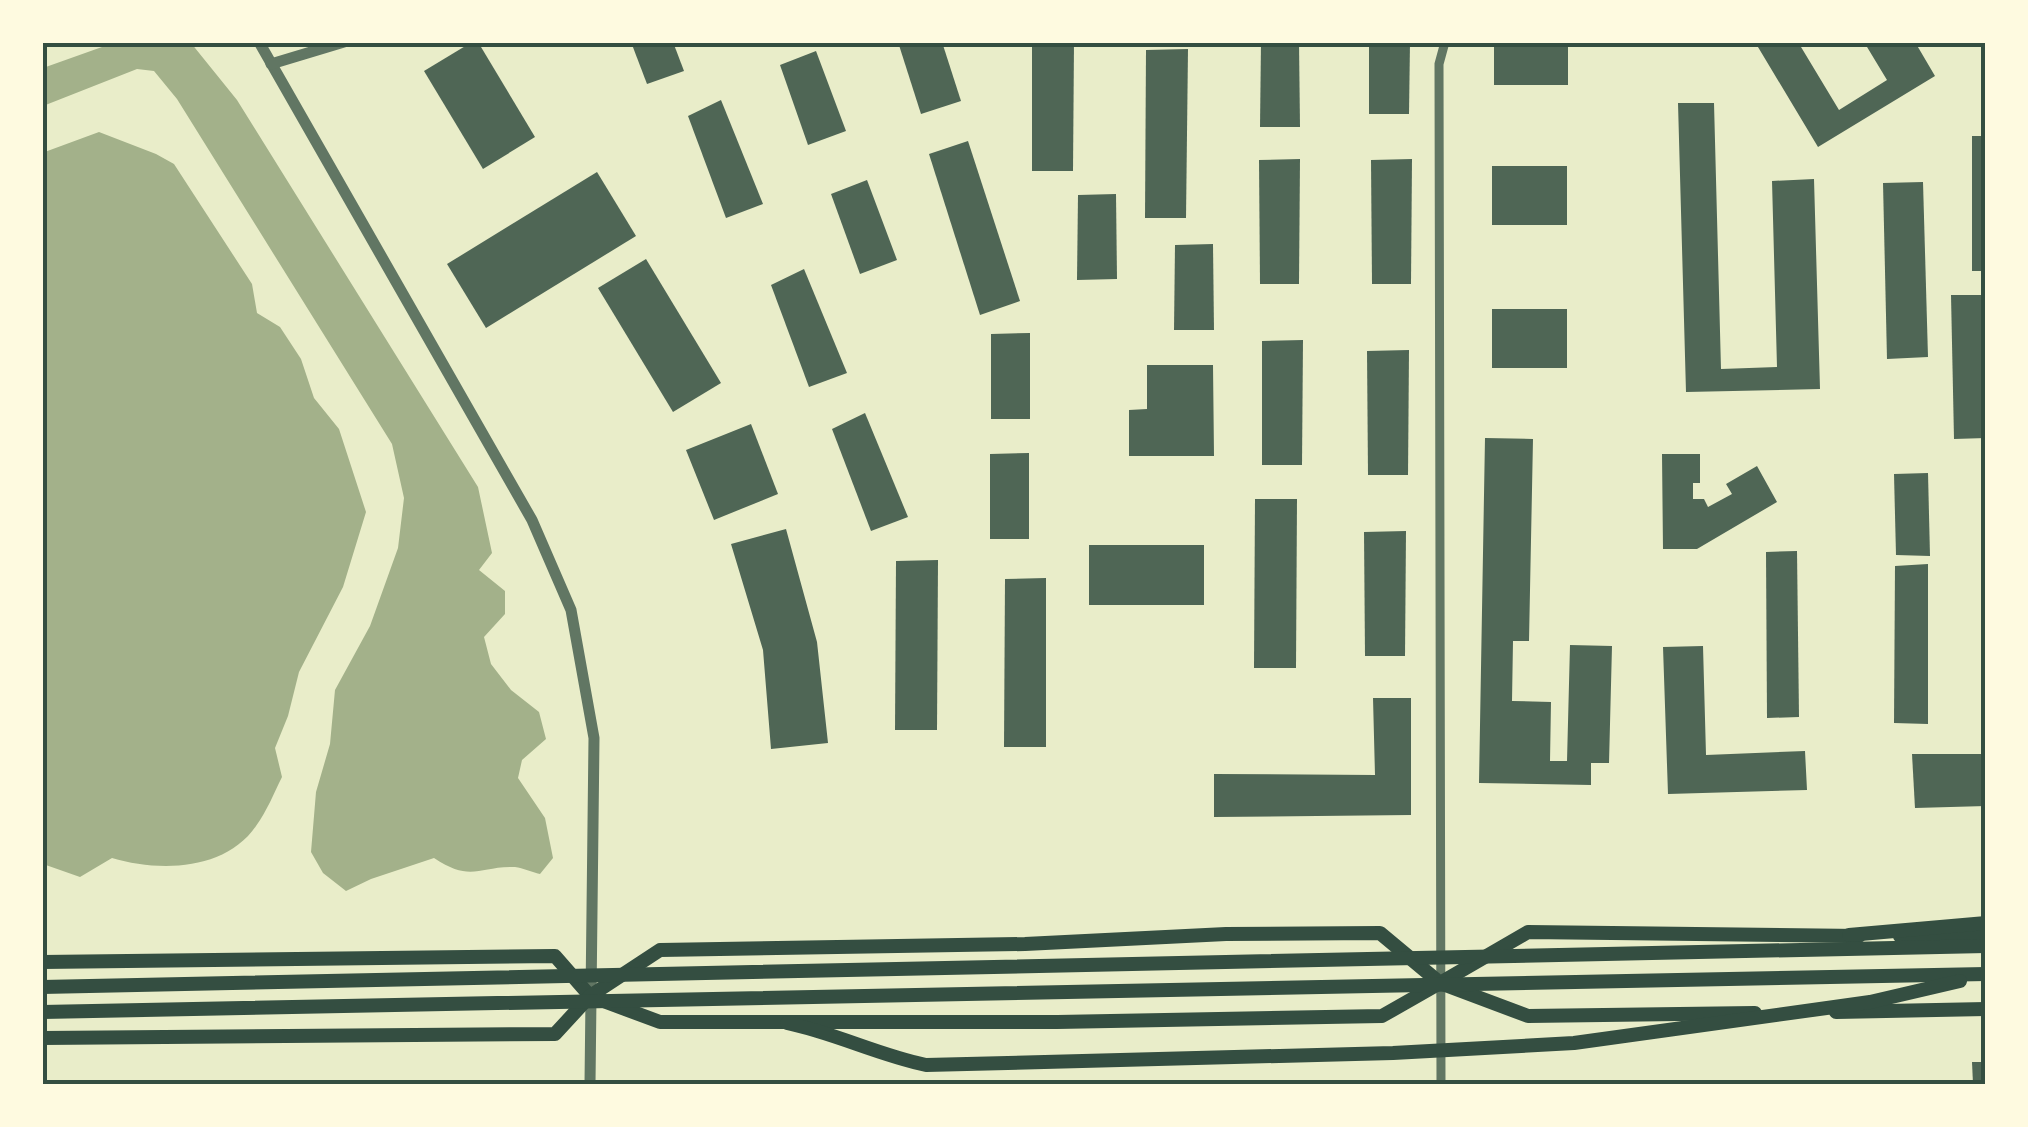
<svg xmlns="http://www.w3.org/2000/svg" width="2028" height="1127" font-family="'Open Sans',sans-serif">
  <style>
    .water { fill: #a3b18a }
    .building { fill: #4f6655 }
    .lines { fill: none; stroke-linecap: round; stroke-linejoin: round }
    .minor { stroke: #617663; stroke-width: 9 }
    .tertiary { stroke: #617663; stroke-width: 11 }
    .primary { stroke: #344e41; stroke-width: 14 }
    .trunk { stroke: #344e41; stroke-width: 14 }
    .neatline { fill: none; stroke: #344e41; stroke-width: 4 }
  </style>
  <rect width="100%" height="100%" fill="#e9edc9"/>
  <g class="water">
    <path d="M 116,42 L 191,43 L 237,100 L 478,487 L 492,553 L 479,570 L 505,591 L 505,614 L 484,637 L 491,664 L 511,690 L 539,712 L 546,739 L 522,760 L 518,778 L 545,818 L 553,858 L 540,874 C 532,872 523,868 515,867 C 478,866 472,883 434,858 L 371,879 L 346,891 L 323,873 L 311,852 L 316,792 L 330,744 L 335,690 L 370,626 L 398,548 L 404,498 L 392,444 L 177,99 L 154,71 L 137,69 L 43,106 L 43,68 Z"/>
    <path d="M 99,132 L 156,154 L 174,164 L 252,284 L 257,313 L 280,327 L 301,359 L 314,398 L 339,429 L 366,512 L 343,587 L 299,672 L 288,716 L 275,748 L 282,777 C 274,793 267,811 256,826 C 225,871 159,872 112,858 L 80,877 L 43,864 L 42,153 Z"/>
  </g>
  <g class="building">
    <polygon points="472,42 478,42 535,137 483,169 424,71"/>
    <polygon points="631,42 673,42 684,71 647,84"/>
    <polygon points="898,42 942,42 961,101 921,114"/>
    <polygon points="1032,42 1074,42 1073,171 1032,171"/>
    <polygon points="1261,42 1299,42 1300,127 1260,127"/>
    <polygon points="1369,42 1410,42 1409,114 1369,114"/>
    <rect x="1494" y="42" width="74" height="43"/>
    <polygon points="1755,42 1798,42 1839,110 1887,80 1864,42 1915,42 1935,76 1818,147"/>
    <polygon points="1188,49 1186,218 1145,218 1146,50"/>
    <polygon points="816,51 846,131 808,145 780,65"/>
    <polygon points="721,100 763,204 726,218 688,116"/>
    <polygon points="1678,103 1714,103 1721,369 1777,367 1772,181 1814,179 1820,389 1686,392"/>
    <rect x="1972" y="136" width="14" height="135"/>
    <polygon points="968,141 1020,301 980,315 929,154"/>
    <polygon points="1300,159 1299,284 1260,284 1259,160"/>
    <polygon points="1412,159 1411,284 1372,284 1371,160"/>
    <rect x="1492" y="166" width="75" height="59"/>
    <polygon points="597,172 636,236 486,328 447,264"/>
    <polygon points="867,180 897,260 860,274 831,194"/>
    <polygon points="1923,182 1928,357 1887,359 1883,183"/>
    <polygon points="1116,194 1117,279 1077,280 1078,195"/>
    <polygon points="1213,244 1214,330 1174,330 1175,245"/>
    <polygon points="646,259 721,383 673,412 598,288"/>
    <polygon points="804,269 847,373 809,387 771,285"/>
    <polygon points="1951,295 1986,295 1986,438 1954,439"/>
    <rect x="1492" y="309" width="75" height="59"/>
    <polygon points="1030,333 1030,419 991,419 991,334"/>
    <polygon points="1303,340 1302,465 1262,465 1262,341"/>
    <polygon points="1409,350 1408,475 1368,475 1367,351"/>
    <polygon points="1147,365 1213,365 1214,456 1129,456 1129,410 1147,409"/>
    <polygon points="865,413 908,517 871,531 832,429"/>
    <polygon points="751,424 778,494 714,520 686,450"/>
    <polygon points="1485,438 1533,439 1529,641 1513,641 1512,701 1551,702 1550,761 1567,761 1570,645 1612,646 1609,763 1591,763 1591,785 1479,783"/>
    <polygon points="1029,453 1029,539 990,539 990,454"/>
    <polygon points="1662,454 1700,454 1700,483 1693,483 1693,499 1704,499 1708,507 1732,494 1726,484 1757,466 1777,502 1697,549 1663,549"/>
    <polygon points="1928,473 1930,556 1896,555 1894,474"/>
    <polygon points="1255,499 1297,499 1296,668 1254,668"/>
    <polygon points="786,529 817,642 828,743 771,749 763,650 731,544"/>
    <polygon points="1406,531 1405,656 1365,656 1364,532"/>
    <rect x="1089" y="545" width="115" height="60"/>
    <polygon points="1797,551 1799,717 1767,718 1766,552"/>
    <polygon points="938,560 937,730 895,730 896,561"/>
    <polygon points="1928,564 1928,724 1894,723 1895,566"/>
    <polygon points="1046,578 1046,747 1004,747 1005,579"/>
    <polygon points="1703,646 1706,755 1805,751 1807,790 1668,794 1663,647"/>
    <polygon points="1373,698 1411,698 1411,815 1214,817 1214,774 1375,775"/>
    <polygon points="1912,754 1986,754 1986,806 1915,808"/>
    <polygon points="1972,1062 1986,1062 1986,1084 1973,1084"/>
  </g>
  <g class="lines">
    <polyline class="minor" points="1441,1084 1439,64 1445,42"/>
    <g class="tertiary">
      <polyline points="259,42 532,520 571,610 594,738 590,1084"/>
      <polyline points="271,64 344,42"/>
    </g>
    <g class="primary">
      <polyline points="1900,936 1986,937"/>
      <polyline points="42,962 555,956 590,996 660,1022 1057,1022 1382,1016 1440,983 1528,1016 1755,1013"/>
      <polyline points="1836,1012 1986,1009"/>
      <polyline points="42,1038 555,1034 590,996 660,950 1025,944 1226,934 1380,933 1440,983 1528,932 1859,936"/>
    </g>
    <g class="trunk">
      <polyline points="1849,935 1986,923"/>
      <polyline points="42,987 1986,946"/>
      <polyline points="42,1012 1986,974"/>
      <path d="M 787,1023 C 835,1033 878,1055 926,1065 L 1393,1053 L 1574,1043 L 1870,1002 L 1960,981"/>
    </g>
  </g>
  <rect width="2028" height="1127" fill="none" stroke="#fefae0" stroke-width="90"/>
  <rect x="45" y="45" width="1938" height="1037" class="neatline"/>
</svg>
